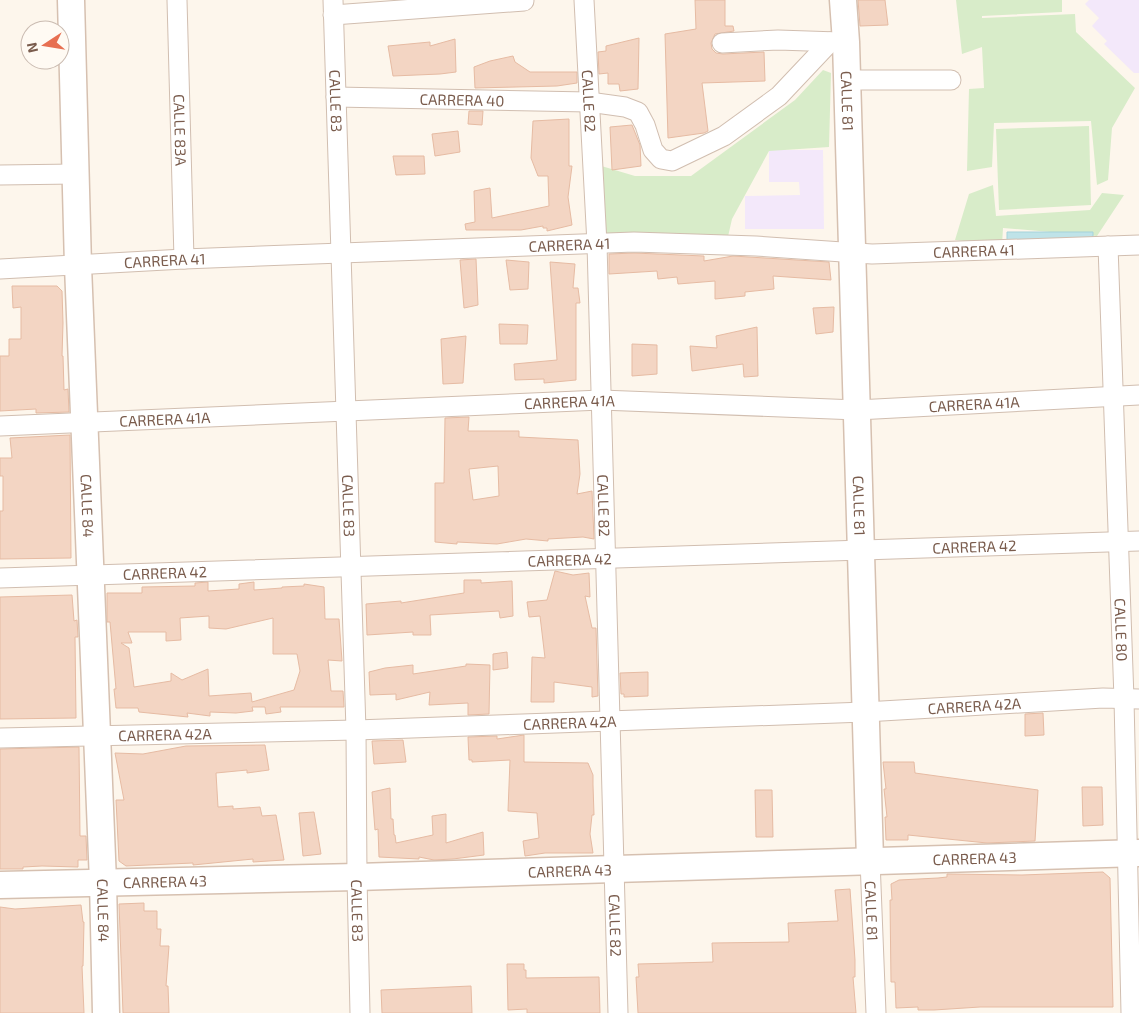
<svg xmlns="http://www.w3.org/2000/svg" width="1139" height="1013" font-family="'Exo 2',sans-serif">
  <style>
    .education { fill: #f3e8fa }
    .green { fill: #d8ecc9 }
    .water { fill: #bfe3e8; stroke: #a5d3da }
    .building { fill: #f3d5c3; stroke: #e6bba3; fill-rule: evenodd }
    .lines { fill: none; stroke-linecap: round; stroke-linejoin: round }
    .street-casing { stroke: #d1beb0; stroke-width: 21 }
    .secondary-casing { stroke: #d6c0b0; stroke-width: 29 }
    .street { stroke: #fff; stroke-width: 19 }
    .secondary { stroke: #fff; stroke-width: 26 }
    .labels { text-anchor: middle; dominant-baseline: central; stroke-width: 4.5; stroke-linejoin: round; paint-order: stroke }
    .street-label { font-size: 15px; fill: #7a5c4d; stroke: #fffaf3 }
  </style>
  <rect width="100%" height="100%" fill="#fdf6ec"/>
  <g class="education">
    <polygon points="1089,0 1139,0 1139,73 1134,73 1104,44 1107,41 1092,26 1099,18 1085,4"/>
    <polygon points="769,150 823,150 824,229 745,229 745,196 800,195 799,182 769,182"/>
  </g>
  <g class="green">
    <polygon points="956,0 1062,0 1062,12 982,16 982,18 1075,14 1076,32 1135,88 1112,128 1108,180 1097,185 1091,121 994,123 992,167 967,171 969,89 984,88 982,47 962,54"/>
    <polygon points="823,70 831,73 829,147 769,151 732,219 727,241 602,238 598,165 635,176 691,176 795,100"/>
    <polygon points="1089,126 1091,205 999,210 996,129"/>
    <polygon points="993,185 996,216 1090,210 1102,193 1124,195 1097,236 1003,228 1002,245 955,240 969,194"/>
  </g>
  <polygon class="water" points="1007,232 1093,232 1093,247 1007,245"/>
  <g class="building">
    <polygon points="695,0 725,0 725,26 733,26 734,31 715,34 711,43 712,49 716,53 723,54 764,52 765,81 702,83 708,131 704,133 668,138 665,34 696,29"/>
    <polygon points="858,0 885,0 888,25 860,26"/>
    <polygon points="639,38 638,89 620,91 619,84 608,84 608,73 599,74 598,52 606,51 606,46"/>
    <polygon points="455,39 456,72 440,74 393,76 388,46 430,42 430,46"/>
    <polygon points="513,56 515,62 530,72 577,72 577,83 557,86 475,88 474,67 490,61"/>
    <polygon points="469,111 483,111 482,125 468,124"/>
    <polygon points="569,119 569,166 572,166 568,197 572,225 547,231 547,228 543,228 543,226 521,230 466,230 465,224 475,222 474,191 490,188 492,218 549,206 548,176 538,176 531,158 533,121"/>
    <polygon points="632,125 640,145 641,166 612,170 610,127"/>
    <polygon points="458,131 460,152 435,156 432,134"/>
    <polygon points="393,156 424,156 425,174 396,175"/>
    <polygon points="634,253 704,256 704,261 733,256 829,262 831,280 773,276 774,289 745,292 745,296 715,299 715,281 678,284 677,277 658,279 657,271 609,274 609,254"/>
    <polygon points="476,259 478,305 464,308 460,260"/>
    <polygon points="506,260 529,262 528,289 510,290"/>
    <polygon points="550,262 575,264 573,288 578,288 580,303 576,303 576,380 544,383 544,379 515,380 514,364 557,360"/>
    <polygon points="12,286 57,286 62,291 63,323 62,356 63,356 64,390 68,389 69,412 36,413 36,409 0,411 0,356 9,356 9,339 21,339 21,307 13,308"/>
    <polygon points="834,307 833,332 816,334 813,308"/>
    <polygon points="499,324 528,325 527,344 500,344"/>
    <polygon points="757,327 758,376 744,377 743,364 692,371 690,346 717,348 716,336"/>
    <polygon points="466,336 463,383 443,384 441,339"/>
    <polygon points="632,344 657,345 657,374 632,376"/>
    <path d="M 469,417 L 468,431 L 519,431 L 519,437 L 578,440 L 580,474 L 577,494 L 592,491 L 594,539 L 583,537 L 548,539 L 548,541 L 526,539 L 497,544 L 457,542 L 457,544 L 435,542 L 435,483 L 444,483 L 445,418 ZM 498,466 L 499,496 L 473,500 L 469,469 Z"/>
    <polygon points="70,435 71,558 0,559 0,511 3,511 3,476 0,476 0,458 12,458 10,438"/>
    <polygon points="555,571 573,575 589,573 590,597 585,596 592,628 596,628 598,696 592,697 592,687 554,682 554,702 531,702 532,657 545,658 540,616 529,617 527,602 547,600"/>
    <polygon points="464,580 481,580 481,583 512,581 513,616 500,618 499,611 430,615 431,635 413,635 413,632 367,635 366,604 401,601 401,603 464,593"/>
    <path d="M 208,582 L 208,591 L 239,589 L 239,584 L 254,582 L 254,590 L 282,588 L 282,587 L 304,586 L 304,584 L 324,587 L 325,619 L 339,619 L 342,661 L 328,660 L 331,691 L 343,691 L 344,707 L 280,707 L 281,712 L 266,714 L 265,707 L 252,707 L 253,711 L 236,713 L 210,712 L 210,716 L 187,713 L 188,717 L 139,712 L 138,708 L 116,708 L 114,689 L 116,689 L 110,622 L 107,622 L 107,593 L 142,593 L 142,587 L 195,586 L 195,583 ZM 209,616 L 209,628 L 226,629 L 273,618 L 273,654 L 297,654 L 300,671 L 294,690 L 252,702 L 251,693 L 209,696 L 208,669 L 182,680 L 171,673 L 171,681 L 134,687 L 129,648 L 121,643 L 132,643 L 128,632 L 166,632 L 166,641 L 181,640 L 180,618 Z"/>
    <polygon points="72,595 74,621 77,620 78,637 75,637 76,718 0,719 0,597"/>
    <polygon points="507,652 508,668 493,670 493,654"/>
    <polygon points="466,664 490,665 489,714 468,715 468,703 429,705 430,692 396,700 396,694 370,695 369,672 385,668 413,665 413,674 466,666"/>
    <polygon points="648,672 648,696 624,697 624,694 621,694 620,673"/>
    <polygon points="1043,713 1044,735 1025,736 1025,714"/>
    <polygon points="524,735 524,762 588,763 593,775 593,785 594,815 592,815 590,834 593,853 545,853 525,856 523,841 539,838 537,813 508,811 510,760 472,762 472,760 469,760 468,737 497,736 497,739"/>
    <polygon points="403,740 406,762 374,764 372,741"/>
    <polygon points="265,745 269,770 247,773 247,770 216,773 218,807 233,806 233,809 260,807 262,816 276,815 284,860 253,862 253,859 193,865 193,863 126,866 119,861 116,800 124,800 115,753 143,754 186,746"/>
    <polygon points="79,747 80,836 86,836 87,860 78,860 78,867 42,866 23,867 23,869 0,869 0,749"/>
    <polygon points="883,762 914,762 915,773 1038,790 1035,841 987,843 908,835 908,840 886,840 885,817 887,817 884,789 886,789"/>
    <polygon points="1082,787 1102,787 1103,825 1083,826"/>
    <polygon points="390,788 391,819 393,819 394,835 395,835 396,843 433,835 432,816 446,814 446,843 483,832 484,855 453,859 434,860 419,857 419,859 379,857 378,829 375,830 372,792"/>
    <polygon points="755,790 772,790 773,837 756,837"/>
    <polygon points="314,812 321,854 303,856 299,813"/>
    <polygon points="1103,872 1110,878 1113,1007 980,1007 934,1010 918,1010 918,1007 896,1008 895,982 891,982 890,900 892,900 891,884 899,880 938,878 947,877 947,874 1022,875"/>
    <polygon points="850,889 855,960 855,977 853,977 856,1013 638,1013 636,977 639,977 638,964 713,962 712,943 789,942 788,923 838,921 835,890"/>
    <polygon points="144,903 144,911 157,911 157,929 161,929 160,946 169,946 166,986 168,986 169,1013 123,1013 119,904"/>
    <polygon points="81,905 83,922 84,922 83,966 82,966 84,1013 0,1013 0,907 15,909"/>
    <polygon points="507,964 524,964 524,970 526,970 526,978 599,977 600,1013 527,1013 527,1009 508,1010"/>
    <polygon points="471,986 472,1013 382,1013 381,990"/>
  </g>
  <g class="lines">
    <defs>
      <g id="street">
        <path id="s1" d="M 177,0 L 184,259"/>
        <path id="s2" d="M 333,0 L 356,730 L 357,877 L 360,1013"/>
        <path id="s3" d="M 584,0 L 597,244 L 618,1013"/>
        <polyline points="333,15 524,1"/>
        <polyline points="722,43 778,40 838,42"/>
        <polyline points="847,80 951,80"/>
        <path id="s4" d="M 336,97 L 589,102 L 625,107 L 638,112 L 645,125 L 653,150 L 661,159 L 672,161 L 724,136 L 779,96 L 830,42"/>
        <polyline points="0,175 76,174"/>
        <path id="s5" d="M 1108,246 L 1124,699 L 1131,1013"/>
        <path id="s6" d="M 0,269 L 184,259 L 634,242 L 756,246 L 872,254 L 1139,245"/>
        <path id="s7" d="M 0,426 L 601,400 L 857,410 L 1139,395"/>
        <path id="s8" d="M 0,578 L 1139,541"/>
        <path id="s9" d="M 0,738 L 356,730 L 865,712 L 1103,698 L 1139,699"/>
        <path id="s10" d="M 870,860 L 876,1013"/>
      </g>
      <g id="secondary">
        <path id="s11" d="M 71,0 L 78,266 L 103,882 L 106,1013"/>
        <path id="s12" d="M 843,0 L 846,42 L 870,860"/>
        <path id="s13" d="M 0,885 L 357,877 L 1139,853"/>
      </g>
    </defs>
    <use href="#street" class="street-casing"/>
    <use href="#secondary" class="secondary-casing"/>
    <use href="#street" class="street"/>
    <use href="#secondary" class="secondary"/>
  </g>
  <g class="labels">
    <g class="street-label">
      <text stroke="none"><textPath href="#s4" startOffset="126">CARRERA 40</textPath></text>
      <text stroke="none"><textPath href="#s2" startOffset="101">CALLE 83</textPath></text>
      <text stroke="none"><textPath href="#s3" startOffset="101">CALLE 82</textPath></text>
      <text stroke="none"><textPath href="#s12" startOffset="101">CALLE 81</textPath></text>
      <text stroke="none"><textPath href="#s1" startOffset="130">CALLE 83A</textPath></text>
      <text stroke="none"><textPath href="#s6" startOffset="570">CARRERA 41</textPath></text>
      <text stroke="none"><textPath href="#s6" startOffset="975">CARRERA 41</textPath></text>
      <text stroke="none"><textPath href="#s6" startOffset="165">CARRERA 41</textPath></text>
      <text stroke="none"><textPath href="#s7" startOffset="570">CARRERA 41A</textPath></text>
      <text stroke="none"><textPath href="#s7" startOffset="975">CARRERA 41A</textPath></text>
      <text stroke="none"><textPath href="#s7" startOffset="165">CARRERA 41A</textPath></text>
      <text stroke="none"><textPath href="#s2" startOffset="506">CALLE 83</textPath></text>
      <text stroke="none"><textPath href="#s3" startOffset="506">CALLE 82</textPath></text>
      <text stroke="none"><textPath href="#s12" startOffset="506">CALLE 81</textPath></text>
      <text stroke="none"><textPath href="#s11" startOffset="506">CALLE 84</textPath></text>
      <text stroke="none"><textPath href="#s8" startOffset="975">CARRERA 42</textPath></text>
      <text stroke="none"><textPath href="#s8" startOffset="570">CARRERA 42</textPath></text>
      <text stroke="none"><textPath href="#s8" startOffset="165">CARRERA 42</textPath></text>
      <text stroke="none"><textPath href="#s5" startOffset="384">CALLE 80</textPath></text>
      <text stroke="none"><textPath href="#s9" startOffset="975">CARRERA 42A</textPath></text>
      <text stroke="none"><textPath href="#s9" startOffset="570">CARRERA 42A</textPath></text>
      <text stroke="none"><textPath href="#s9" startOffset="165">CARRERA 42A</textPath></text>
      <text stroke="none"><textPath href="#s13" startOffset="975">CARRERA 43</textPath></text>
      <text stroke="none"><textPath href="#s13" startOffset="570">CARRERA 43</textPath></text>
      <text stroke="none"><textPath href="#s13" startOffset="165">CARRERA 43</textPath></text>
      <text stroke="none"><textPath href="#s11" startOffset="911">CALLE 84</textPath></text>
      <text stroke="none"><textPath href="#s2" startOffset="911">CALLE 83</textPath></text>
      <text stroke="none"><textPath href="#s10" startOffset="51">CALLE 81</textPath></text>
      <text stroke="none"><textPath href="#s3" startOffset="926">CALLE 82</textPath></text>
    </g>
  </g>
  <g transform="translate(45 45) rotate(258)"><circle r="24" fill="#fffaf3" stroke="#cabbb1"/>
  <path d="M0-4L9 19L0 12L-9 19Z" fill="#e76f51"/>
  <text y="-8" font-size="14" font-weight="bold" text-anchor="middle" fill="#7a5c4d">N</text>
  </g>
</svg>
